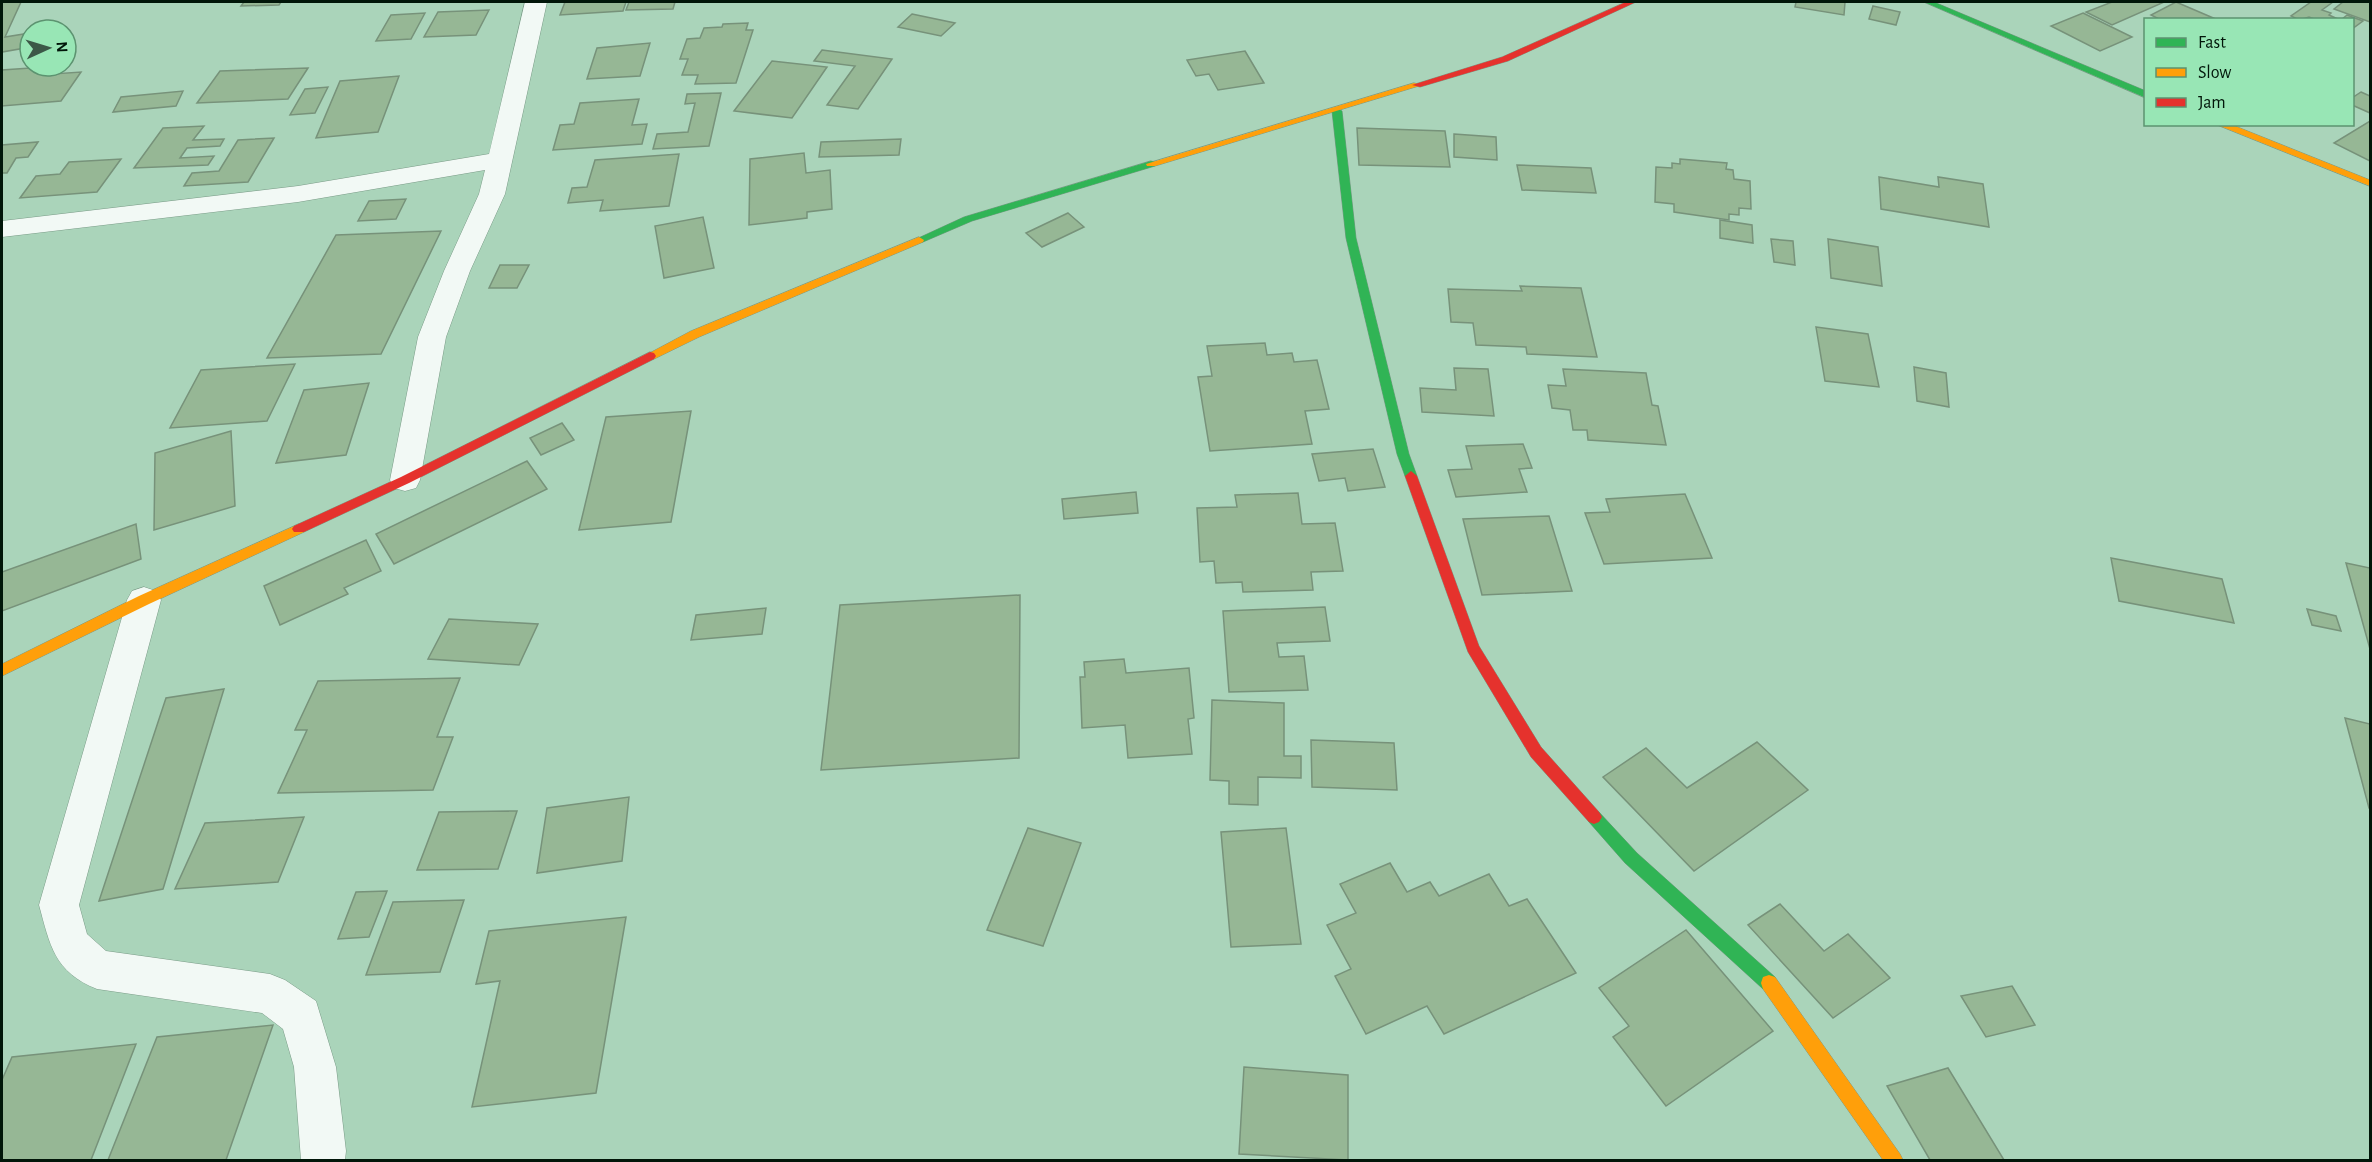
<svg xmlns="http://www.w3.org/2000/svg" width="2372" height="1162" font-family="'Alegreya Sans',sans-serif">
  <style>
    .building { fill: #96b795; stroke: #77927a; stroke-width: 1.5 }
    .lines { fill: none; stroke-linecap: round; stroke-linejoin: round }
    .street-casing { stroke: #7a9b87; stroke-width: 1 }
    .fast-casing { stroke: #7a9b87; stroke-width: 1 }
    .slow-casing { stroke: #7a9b87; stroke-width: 1 }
    .jam-casing { stroke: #7a9b87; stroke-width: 1 }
    .street { fill: #f2f9f5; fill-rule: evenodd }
    .fast { fill: #30b455; fill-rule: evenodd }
    .slow { fill: #ff9f0a; fill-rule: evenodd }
    .jam { fill: #e5322d; fill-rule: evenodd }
  </style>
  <rect width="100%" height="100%" fill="#aad4ba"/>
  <g class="building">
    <polygon points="2,2 21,2 5,37 30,33 25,48 2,52"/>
    <polygon points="244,2 281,2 279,5 241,6"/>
    <polygon points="565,2 626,2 623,11 560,15"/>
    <polygon points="629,2 675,2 673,9 626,10"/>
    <polygon points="1796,2 1845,2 1844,15 1795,7"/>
    <polygon points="2112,2 2158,2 2162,3 2112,25 2086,12"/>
    <polygon points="2176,2 2218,20 2161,20 2151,15"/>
    <polygon points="2311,2 2333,2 2322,10 2331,13 2329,15 2340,20 2317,20 2309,17 2299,20 2291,16"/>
    <polygon points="2343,2 2370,2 2370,22 2334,9"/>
    <polygon points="1873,6 1900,12 1896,25 1869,19"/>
    <polygon points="489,10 476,35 424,37 438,12"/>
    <polygon points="425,13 411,39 376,41 391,15"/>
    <polygon points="2083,13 2132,37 2100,51 2051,26"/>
    <polygon points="912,14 955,23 941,36 898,27"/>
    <polygon points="2347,15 2363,21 2352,29 2352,20 2341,20"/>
    <polygon points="748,23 746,30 753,30 736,83 695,84 698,75 682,75 688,59 680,59 687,39 700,38 704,28 722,27 723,24"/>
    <polygon points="650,43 640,76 587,79 597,48"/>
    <polygon points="822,50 892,59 858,109 827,105 855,66 814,61"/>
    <polygon points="1245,51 1264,83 1218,90 1209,74 1196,76 1187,60"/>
    <polygon points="772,61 827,67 792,118 734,111"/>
    <polygon points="59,66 53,74 81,72 61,101 2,106 2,70"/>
    <polygon points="308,68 288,99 197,103 220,71"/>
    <polygon points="399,76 378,132 316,138 340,81"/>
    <polygon points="328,87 315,113 290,115 305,89"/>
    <polygon points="183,91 176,106 113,112 121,97"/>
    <polygon points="2361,92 2370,96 2370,113 2352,105 2352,98"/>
    <polygon points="721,93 709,146 653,149 657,134 688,132 695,103 685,104 687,94"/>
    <polygon points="639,99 632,125 647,124 642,144 553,150 560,125 574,124 580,103"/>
    <polygon points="2370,121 2370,161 2334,143"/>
    <polygon points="204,126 193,140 224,139 220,146 187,148 180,158 214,156 208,165 134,168 163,128"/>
    <polygon points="1357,128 1445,131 1450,167 1359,165"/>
    <polygon points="1454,134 1496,137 1497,160 1454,157"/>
    <polygon points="274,138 248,182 184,186 192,173 219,171 238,140"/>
    <polygon points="901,139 899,155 819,157 821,142"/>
    <polygon points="38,142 28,157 16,158 7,173 2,173 2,145"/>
    <polygon points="804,153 806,173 830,170 832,209 807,212 807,218 749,225 750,159"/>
    <polygon points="679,154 669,206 600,211 603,200 568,203 572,188 587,187 595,160"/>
    <polygon points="121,159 97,192 20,198 36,176 60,174 69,162"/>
    <polygon points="1680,159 1727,163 1726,169 1733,170 1734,179 1750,181 1751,209 1739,208 1739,215 1729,214 1729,220 1674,212 1674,204 1655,202 1656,167 1672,168 1672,163 1680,164"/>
    <polygon points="1517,165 1591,168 1596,193 1522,190"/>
    <polygon points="1879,177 1939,187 1938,177 1983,184 1989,227 1881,209"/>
    <polygon points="406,199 396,219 358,221 369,201"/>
    <polygon points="1068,213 1084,227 1042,247 1026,233"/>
    <polygon points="703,217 714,268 664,278 655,226"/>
    <polygon points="1720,220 1752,225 1753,243 1720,238"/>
    <polygon points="441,231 381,354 267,358 336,235"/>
    <polygon points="1771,239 1793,241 1795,265 1774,262"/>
    <polygon points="1828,239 1878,247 1882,286 1831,278"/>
    <polygon points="500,265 529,265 517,288 489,288"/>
    <polygon points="1520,286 1581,288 1597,357 1527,354 1526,347 1476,345 1473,323 1451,322 1448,289 1522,291"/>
    <polygon points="1816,327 1868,334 1879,387 1825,381"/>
    <polygon points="1265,343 1267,355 1292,353 1294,362 1317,360 1329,409 1305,411 1312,444 1210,451 1198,377 1212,376 1207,346"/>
    <polygon points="295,364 267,421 170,428 201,370"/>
    <polygon points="1914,367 1946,373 1949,407 1917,401"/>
    <polygon points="1454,368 1488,369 1494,416 1422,412 1420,388 1456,390"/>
    <polygon points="1563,369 1646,373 1652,405 1658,406 1666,445 1588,440 1587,430 1573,430 1570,410 1552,408 1548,385 1566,386"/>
    <polygon points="369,383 346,455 276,463 304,390"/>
    <polygon points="691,411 671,522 579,530 606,417"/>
    <polygon points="562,423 574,440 541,455 530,438"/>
    <polygon points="231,431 235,506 154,530 155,453"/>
    <polygon points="1523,444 1532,468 1519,469 1527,492 1456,497 1448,470 1472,469 1466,446"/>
    <polygon points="1373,449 1385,487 1348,491 1345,478 1319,481 1312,454"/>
    <polygon points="527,461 547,489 394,564 376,534"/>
    <polygon points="1136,492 1138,513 1064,519 1062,499"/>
    <polygon points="1298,493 1302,524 1335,523 1343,571 1311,572 1313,590 1243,592 1242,582 1216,583 1214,561 1200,562 1197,508 1237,507 1235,495"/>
    <polygon points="1685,494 1712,558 1604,564 1585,513 1610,512 1606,499"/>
    <polygon points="1549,516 1572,591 1482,595 1463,519"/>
    <polygon points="136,524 141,559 2,611 2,572"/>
    <polygon points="366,540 381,571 344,588 348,594 280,625 264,586"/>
    <polygon points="2111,558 2222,579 2234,623 2119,601"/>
    <polygon points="2346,563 2370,568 2370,649"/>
    <polygon points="1020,595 1019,758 821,770 840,605"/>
    <polygon points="1325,607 1330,641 1277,643 1279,657 1304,656 1308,690 1229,692 1223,611"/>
    <polygon points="766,608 762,634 691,640 696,615"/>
    <polygon points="2307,609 2336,616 2341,631 2312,625"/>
    <polygon points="449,619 538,624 519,665 428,659"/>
    <polygon points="1124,659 1126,673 1189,668 1194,718 1188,719 1192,754 1128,758 1125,725 1082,728 1080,677 1085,677 1084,662"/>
    <polygon points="460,678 437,737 453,737 433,790 278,793 307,730 295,730 318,681"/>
    <polygon points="224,689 163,889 99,901 166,698"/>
    <polygon points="1212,700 1284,703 1284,756 1301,756 1301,778 1258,777 1258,805 1229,804 1229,781 1210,780"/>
    <polygon points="2345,718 2370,724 2370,808 2369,808"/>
    <polygon points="1311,740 1394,743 1397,790 1312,787"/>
    <polygon points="1757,742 1808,790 1694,871 1603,777 1646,748 1687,788"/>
    <polygon points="629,797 622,861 537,873 547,808"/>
    <polygon points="517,811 498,869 417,870 439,812"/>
    <polygon points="304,817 278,882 175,889 205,823"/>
    <polygon points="1028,828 1081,843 1043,946 987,930"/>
    <polygon points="1286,828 1301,944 1231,947 1221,832"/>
    <polygon points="1390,863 1407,892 1430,882 1439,896 1489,874 1509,906 1527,899 1576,973 1444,1034 1427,1006 1366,1034 1335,976 1351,969 1327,925 1356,913 1340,884"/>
    <polygon points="387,891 369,937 338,939 356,892"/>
    <polygon points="464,900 440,972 366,975 393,902"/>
    <polygon points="1780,904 1824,951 1848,934 1890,978 1833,1018 1748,925"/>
    <polygon points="626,917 596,1093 472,1107 500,981 476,984 489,931"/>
    <polygon points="1686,930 1773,1031 1666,1106 1613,1037 1629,1026 1599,988"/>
    <polygon points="2012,986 2035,1025 1986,1037 1961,996"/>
    <polygon points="273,1025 226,1160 108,1160 157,1037"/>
    <polygon points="136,1044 91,1160 2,1160 2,1080 12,1057"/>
    <polygon points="1244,1067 1348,1075 1348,1160 1239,1154"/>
    <polygon points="1948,1068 2004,1160 1930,1160 1887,1086"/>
  </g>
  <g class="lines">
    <defs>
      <g id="street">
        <polygon points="525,2 547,2 505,194 470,271 446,337 420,480 416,488 405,491 394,488 390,480 418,337 444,271 479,194 485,170 298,202 2,237 2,221 298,186 489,154"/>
        <path d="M 144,587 L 156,591 L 161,600 L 79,905 L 87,934 L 106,951 L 270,974 L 285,980 L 316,1001 L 336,1067 L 346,1151 L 345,1160 L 301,1160 L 294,1067 L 283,1029 L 262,1013 L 97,989 C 54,972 50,945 39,905 L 127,600 L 132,591 Z"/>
      </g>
      <g id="fast">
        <polygon points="1924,2 1934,2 2146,91 2146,98"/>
        <polygon points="1337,108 1342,111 1356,238 1409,454 1417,476 1411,481 1405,476 1397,454 1346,238 1332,111"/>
        <polygon points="1151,161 1155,162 1155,166 972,221 923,242 919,243 914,240 964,217"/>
        <polygon points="1594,810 1599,812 1637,853 1775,977 1777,983 1775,989 1769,991 1763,989 1625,863 1589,822 1586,817 1589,812"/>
      </g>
      <g id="slow">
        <polygon points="1414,83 1422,85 1155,166 1147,166 1146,164"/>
        <polygon points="2215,124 2230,124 2370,180 2370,186"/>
        <polygon points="919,237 924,240 923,242 699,337 654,359 646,359 644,356 691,331"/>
        <polygon points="299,524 304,526 306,529 304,532 149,604 2,676 2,664 139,596"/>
        <polygon points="1769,975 1775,977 1900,1154 1903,1160 1883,1160 1763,989 1761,983 1763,977"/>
      </g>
      <g id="jam">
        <polygon points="1626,2 1636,2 1508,61 1420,87 1412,85 1502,57"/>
        <polygon points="650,352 654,353 656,356 654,359 409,483 304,532 294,532 292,529 294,526 401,477"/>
        <polygon points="1411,471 1417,476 1479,646 1541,747 1599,812 1602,817 1599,822 1594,824 1589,822 1531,757 1468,652 1405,476"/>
      </g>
    </defs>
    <use href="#street" class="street-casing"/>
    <use href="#fast" class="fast-casing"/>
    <use href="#slow" class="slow-casing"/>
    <use href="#jam" class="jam-casing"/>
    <use href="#street" class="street"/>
    <use href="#fast" class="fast"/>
    <use href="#slow" class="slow"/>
    <use href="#jam" class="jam"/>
  </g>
  <rect width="2372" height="1162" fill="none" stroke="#011609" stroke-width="6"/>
  <rect x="2144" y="18" width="210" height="108" fill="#98e6b5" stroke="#5c9370" stroke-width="1.5"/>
  <rect x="2156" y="38" width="30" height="9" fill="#30b455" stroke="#5c9370" stroke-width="1.5"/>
  <text x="2198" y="48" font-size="18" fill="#011609">Fast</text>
  <rect x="2156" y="68" width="30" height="9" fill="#ff9f0a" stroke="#5c9370" stroke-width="1.5"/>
  <text x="2198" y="78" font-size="18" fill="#011609">Slow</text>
  <rect x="2156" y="98" width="30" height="9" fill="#e5322d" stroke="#5c9370" stroke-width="1.5"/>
  <text x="2198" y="108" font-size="18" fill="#011609">Jam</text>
  <g transform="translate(48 48) rotate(86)"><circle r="28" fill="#98e6b5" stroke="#5c9370" stroke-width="1.5"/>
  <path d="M0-4.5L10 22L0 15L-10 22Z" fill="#3c5847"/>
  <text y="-9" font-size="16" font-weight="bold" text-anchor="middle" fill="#011609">N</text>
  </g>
</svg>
